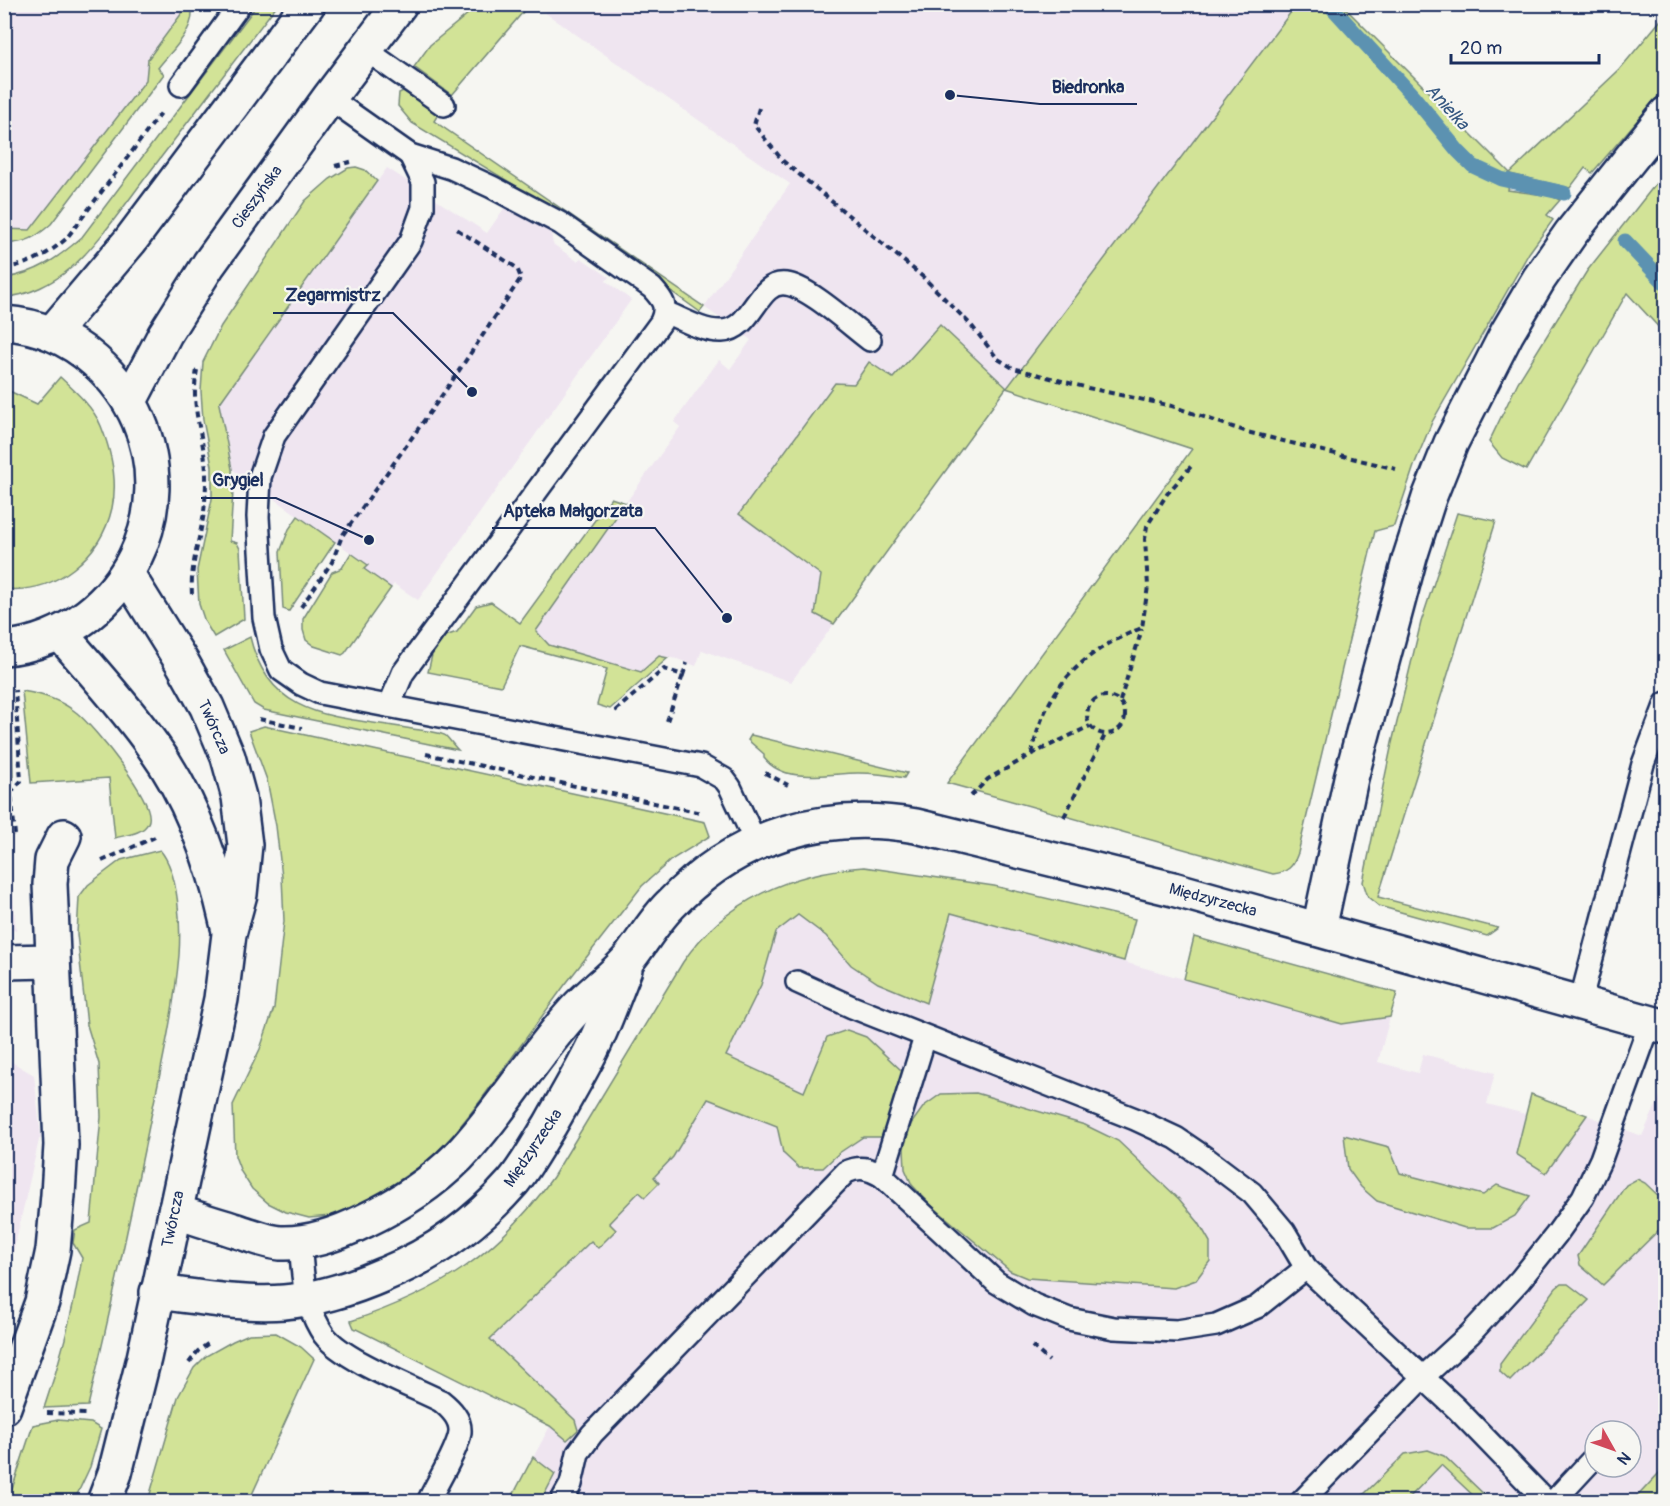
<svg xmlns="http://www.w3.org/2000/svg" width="1670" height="1506" font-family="Pangolin,sans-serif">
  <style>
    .built { fill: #efe5f0; fill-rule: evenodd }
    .green { fill: #d2e397; stroke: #76897a; stroke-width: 1.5 }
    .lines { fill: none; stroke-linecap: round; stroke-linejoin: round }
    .stream { stroke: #5c92b1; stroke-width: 15 }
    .lane-casing { stroke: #1b2f5e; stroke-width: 26 }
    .street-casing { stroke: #1b2f5e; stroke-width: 38 }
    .secondary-casing { stroke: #1b2f5e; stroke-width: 38 }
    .path { stroke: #1b2f5e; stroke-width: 4; stroke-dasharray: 6 4.5; stroke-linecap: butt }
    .lane { stroke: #f6f6f2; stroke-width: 21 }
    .street { stroke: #f6f6f2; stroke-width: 33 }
    .secondary { stroke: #f6f6f2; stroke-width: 33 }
    .labels { text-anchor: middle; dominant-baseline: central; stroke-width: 4.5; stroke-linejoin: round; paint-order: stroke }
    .street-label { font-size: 16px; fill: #1b2f5e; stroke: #f6f6f2 }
    .water-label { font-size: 18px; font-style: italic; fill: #365881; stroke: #f6f6f2 }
    .leader { fill: none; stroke: #1b2f5e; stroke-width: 2 }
    .callout-dot { fill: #1b2f5e; stroke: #f6f6f2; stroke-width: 2 }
    .callout-label { font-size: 18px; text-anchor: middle; font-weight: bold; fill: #1b2f5e; stroke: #f6f6f2; stroke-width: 4.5; stroke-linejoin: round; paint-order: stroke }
  </style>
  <rect width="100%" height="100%" fill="#f6f6f2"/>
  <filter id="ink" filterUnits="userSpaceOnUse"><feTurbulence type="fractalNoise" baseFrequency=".0167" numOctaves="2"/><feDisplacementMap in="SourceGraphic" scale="12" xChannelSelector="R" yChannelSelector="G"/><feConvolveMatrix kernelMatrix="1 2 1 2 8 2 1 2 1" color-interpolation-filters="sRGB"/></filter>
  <g filter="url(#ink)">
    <g class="built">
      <polygon points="4,5 183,5 182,13 148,59 146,80 30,230 5,229"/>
      <polygon points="534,5 1297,5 1006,388 821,575 816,614 834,624 791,682 702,650 696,666 677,659 659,656 642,672 549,645 535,630 680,427 674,422 719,360 730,369 751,340 704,307 790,184"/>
      <polygon points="387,168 487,233 505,207 551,233 553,244 577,261 581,258 609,277 606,281 631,300 418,600 394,584 391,588 364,569 367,564 232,469 219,404"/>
      <polygon points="4,792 16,930 5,931 4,931"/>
      <path d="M 812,903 L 951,913 L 1342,1024 L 1390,1017 L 1378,1062 L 1418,1073 L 1423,1054 L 1495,1073 L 1487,1104 L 1525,1114 L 1531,1094 L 1642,1136 L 1665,1086 L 1665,1501 L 510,1501 L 550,1426 L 444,1374 L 664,1154 L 761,985 L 776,932 ZM 1595,1431 L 1631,1431 L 1631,1467 L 1595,1467 Z"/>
      <polygon points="5,1058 34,1075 41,1137 39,1140 13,1253 4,1247"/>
    </g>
    <g class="green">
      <polygon points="480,4 529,5 452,95 414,67 430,45"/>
      <path d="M 1297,4 L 1342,5 L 1510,173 L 1619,70 L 1665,15 L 1666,87 L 1592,173 L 1585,168 L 1570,188 L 1510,174 L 1508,190 L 1551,196 L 1560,200 L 1547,215 L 1553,220 L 1529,253 L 1432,422 L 1415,463 L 1394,526 L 1375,531 L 1298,853 C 1293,867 1288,872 1273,874 L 947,783 L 1192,449 L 1006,388 L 834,624 L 815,614 L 821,575 L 739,514 L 835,383 L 854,384 L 869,362 L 893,378 L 940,325 L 1007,388 Z"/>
      <path d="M 183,5 L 191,5 C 198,28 171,51 158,68 L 164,74 L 51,224 C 34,239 27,242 5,244 L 5,229 L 30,230 L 146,80 L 148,59 L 182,13 Z"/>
      <path d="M 257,5 L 277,5 C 234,61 192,117 149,173 C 126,203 99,243 71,268 C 53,283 28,296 5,297 L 5,278 C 37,273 58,258 82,237 Z"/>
      <polygon points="403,91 439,113 434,121 704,307 700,312 572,220 412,123 398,106 399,93"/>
      <polygon points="356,167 365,170 377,181 219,404 232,469 233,491 230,541 237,543 240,549 244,619 214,637 205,622 199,604 197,570 212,499 212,466 203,420 201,391 203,362 221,326 305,201 330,179 348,168"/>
      <polygon points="1665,172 1665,334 1627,293 1526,470 1502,458 1489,442 1518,382 1587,271"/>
      <path d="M 60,377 C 75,391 93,407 101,426 C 111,451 118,481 112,508 C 101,557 55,594 5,589 L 5,389 L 37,404 Z"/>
      <polygon points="611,498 626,503 536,631 549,645 641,672 659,656 668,658 610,709 597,705 607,669 520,646 501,686 428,672 432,655 445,636 457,632 476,606 491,602 520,623"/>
      <polygon points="1457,513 1496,521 1378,897 1498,928 1487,936 1379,906 1368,897 1363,882 1392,743 1421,622"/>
      <polygon points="298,516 335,542 289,611 283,609 280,552 289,529"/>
      <polygon points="351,553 368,565 364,569 391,588 345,653 342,655 314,646 306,640 303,630 303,619 332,572 342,568"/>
      <path d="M 250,637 C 270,720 336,716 406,728 C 415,730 439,731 446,736 C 450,740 454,746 458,750 L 264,710 L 254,704 L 224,650 Z"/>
      <polygon points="4,691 7,695 12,734 13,782 5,785"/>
      <path d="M 22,691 C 42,694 61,700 77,713 C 93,726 159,804 148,823 C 143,834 125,835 115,838 L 109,778 L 31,783 Z"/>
      <polygon points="264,726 705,822 710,836 671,860 642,886 564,986 481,1100 454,1134 429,1160 364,1204 331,1216 309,1218 286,1212 268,1203 252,1189 241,1172 235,1156 233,1105 260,1049 274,1008 284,921 282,877 276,826 267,780 249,731"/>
      <path d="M 751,735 L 907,773 L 904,778 C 889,775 873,773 858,773 C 828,773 785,785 764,758 L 764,754 L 748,740 Z"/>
      <path d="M 160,850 C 179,872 181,926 179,955 C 174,1012 161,1069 149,1126 C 130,1219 110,1313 88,1406 L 44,1408 C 62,1357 73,1312 82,1258 L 73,1243 L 75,1230 L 91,1223 L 101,1117 L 99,1064 L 87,1025 L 77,934 L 79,897 L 88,885 L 121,860 Z"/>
      <path d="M 864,867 L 994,886 L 1135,919 L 1124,961 L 951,913 L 926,1003 L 878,983 L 851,965 L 826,936 L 798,915 L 776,932 L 761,985 L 726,1056 L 804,1092 L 827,1037 L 847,1030 L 866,1037 L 903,1072 L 883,1137 L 863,1137 L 839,1153 L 823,1168 L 799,1168 L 783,1153 L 777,1126 L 708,1099 L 673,1157 L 654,1177 L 659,1183 L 645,1197 L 639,1192 L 609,1223 L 616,1230 L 598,1248 L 591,1241 L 490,1339 L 575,1420 L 578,1430 L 567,1440 L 550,1426 L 354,1328 L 351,1321 C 439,1292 499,1254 553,1177 L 683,962 C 725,900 792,872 864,867 Z"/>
      <polygon points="1194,937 1397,993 1390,1017 1342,1024 1184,979"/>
      <polygon points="976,1093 1085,1125 1118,1141 1179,1199 1199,1223 1210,1242 1210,1261 1196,1280 1174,1288 1027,1278 1010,1271 931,1205 912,1185 905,1169 904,1148 911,1124 924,1106 941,1094"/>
      <polygon points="1531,1094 1587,1115 1546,1173 1516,1154"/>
      <polygon points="1344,1135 1389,1147 1400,1173 1483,1195 1497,1185 1530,1196 1515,1216 1493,1228 1465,1228 1377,1201 1361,1187 1348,1169"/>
      <polygon points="1637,1179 1645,1183 1665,1202 1665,1224 1603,1285 1580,1265 1578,1256 1626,1185"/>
      <polygon points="1561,1284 1568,1284 1589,1300 1510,1381 1500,1372 1500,1364 1556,1288"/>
      <polygon points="276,1333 301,1347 314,1359 249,1501 148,1501 178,1397 194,1368 206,1356 233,1341 249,1334"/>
      <polygon points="58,1420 91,1423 101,1429 90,1467 74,1501 5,1501 5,1497 12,1489 33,1425"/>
      <polygon points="1428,1450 1444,1456 1491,1501 1479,1501 1441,1465 1406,1501 1357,1501 1405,1454"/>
      <polygon points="533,1457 555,1474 541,1501 510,1501"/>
      <polygon points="1660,1472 1665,1478 1665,1501 1633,1501"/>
    </g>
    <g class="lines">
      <g class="stream">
        <polyline points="1329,4 1413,96 1458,151 1473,166 1501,179 1564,193"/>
        <polyline points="1625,241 1666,284"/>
      </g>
      <defs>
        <g id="lane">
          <polyline points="366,50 444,105"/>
          <polyline points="181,85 240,4"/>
          <path d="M 329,98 L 410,155 L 451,168 L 492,187 L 560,223 L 652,288 C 663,300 668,306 661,322 L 403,673 L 389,706"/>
          <polyline points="410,155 423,182 423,208 411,241 274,436 260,477 258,517 264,618 271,649 281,670 301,684 320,693 701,766 724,779 730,787 756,843"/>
          <path d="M 665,312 C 682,319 703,332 722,331 C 753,330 757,280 786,284 C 808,286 851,326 870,340"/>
          <polyline points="797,982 852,1007 1135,1119 1176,1138 1207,1159 1252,1193 1284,1231 1306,1268 1457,1409 1547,1502"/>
          <polyline points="1580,1003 1643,764 1666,703"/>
          <polyline points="882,1176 925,1037"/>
          <path d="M 300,1241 C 302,1261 302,1283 308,1302 C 312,1313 317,1325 324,1335 C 343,1360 411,1386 441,1401 C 451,1409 461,1419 460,1432 C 458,1450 436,1484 428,1502"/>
          <path d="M 561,1502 L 571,1484 L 578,1453 L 592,1434 L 846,1172 C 860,1166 868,1168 882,1176 L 996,1282 L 1034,1305 L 1069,1319 L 1114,1328 L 1177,1331 L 1216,1325 L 1257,1307 L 1306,1268"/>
          <polyline points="1301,1502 1422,1378 1470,1334 1520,1280 1556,1235 1583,1197 1601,1159 1650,1023"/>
          <polyline points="1553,1502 1591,1461"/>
        </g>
        <g id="street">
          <path d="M 60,633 C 91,670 125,706 153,746 C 191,798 214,864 228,927"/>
          <polyline points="1319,929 1351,778 1410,557 1429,498 1451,443 1507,333 1539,279 1571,233 1666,114"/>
          <polyline points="4,962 52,961"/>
          <path d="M 175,1211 C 197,1219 218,1225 240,1232 C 253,1236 267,1242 280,1243 C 309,1244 338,1234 364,1221 C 398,1205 431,1184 458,1157 C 501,1112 533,1056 575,1010 C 592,991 615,976 631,956 C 644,939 655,920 670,905 C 736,835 823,810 916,826 L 1173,889 L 1666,1027"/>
          <path d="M 157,1292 C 199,1297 242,1305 284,1302 C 319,1299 353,1288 385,1274 C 434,1254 478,1222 513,1182 C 527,1165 538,1144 550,1125 C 564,1100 579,1075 592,1049 C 605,1023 614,996 625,969"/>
          <polyline points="4,1407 42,1302 53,1250 58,1195 61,1145 50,884 52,860 64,836"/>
          <polyline points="104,1502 115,1473 144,1358 221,999 229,934 240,894 245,845 239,797 228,757 207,707 183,664 127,574"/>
        </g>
        <g id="secondary">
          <path d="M 4,323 C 38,325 70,339 95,361 C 174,430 170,551 88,615 C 65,633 34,646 4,648"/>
          <polyline points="52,333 130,241 308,4"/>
          <polyline points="130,401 165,334 209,264 329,98 400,4"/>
        </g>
      </defs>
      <use href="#lane" class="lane-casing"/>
      <use href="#street" class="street-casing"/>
      <use href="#secondary" class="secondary-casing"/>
      <g class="path">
        <polyline points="759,108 754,125 783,161 923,277 971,325 998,359 1013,368 1088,388 1172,406 1247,432 1396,469"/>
        <polyline points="335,166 354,161"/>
        <path d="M 4,268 C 29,265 47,255 66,239 L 161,113"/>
        <path d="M 192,594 C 190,565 200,540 204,512 C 205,502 206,490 206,480 C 207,441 189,411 197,370"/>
        <polyline points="301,607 332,562 342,536 450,384 521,278 517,268 455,228"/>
        <circle cx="1106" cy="715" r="19"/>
        <polyline points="1120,701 1142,629"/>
        <polyline points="615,711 664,669 683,675 687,663"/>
        <polyline points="259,719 302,728"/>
        <polyline points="667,721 683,675"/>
        <polyline points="426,754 701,813"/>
        <path d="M 1032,754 C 1044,689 1082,651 1142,628 L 1148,586 L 1145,539 L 1147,526 L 1167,494 L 1193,464"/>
        <polyline points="765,773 788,785"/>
        <polyline points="971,796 988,779 1032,754 1090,726"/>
        <polyline points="1064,817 1105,735"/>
        <polyline points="15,835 11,792 21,781 15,690"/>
        <polyline points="102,861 155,837"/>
        <polyline points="1032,1346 1049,1361"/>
        <polyline points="189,1363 198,1351 209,1343"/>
        <polyline points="47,1413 85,1414"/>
      </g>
      <use href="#lane" class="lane"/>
      <use href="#street" class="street"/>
      <use href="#secondary" class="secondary"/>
    </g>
  </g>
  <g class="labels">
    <g class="street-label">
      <text transform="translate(257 197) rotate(-54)">Cieszyńska</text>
      <text transform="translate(214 727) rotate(66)">Twórcza</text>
      <text transform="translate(1213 900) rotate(15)">Międzyrzecka</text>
      <text transform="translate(533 1148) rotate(-56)">Międzyrzecka</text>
      <text transform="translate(173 1219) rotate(-78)">Twórcza</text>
    </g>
    <g class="water-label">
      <text transform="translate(1447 107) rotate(48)">Anielka</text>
    </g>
  </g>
  <path class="leader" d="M950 95L1040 104H1137M472 392L393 313H273M369 540L276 498H201M727 618L655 528H492"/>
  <g class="callout-dot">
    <circle cx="950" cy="95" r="6"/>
    <circle cx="472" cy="392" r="6"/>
    <circle cx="369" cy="540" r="6"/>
    <circle cx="727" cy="618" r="6"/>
  </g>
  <g class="callout-label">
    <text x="1088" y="93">Biedronka</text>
    <text x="333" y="301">Zegarmistrz</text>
    <text x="238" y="486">Grygiel</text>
    <text x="573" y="517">Apteka Małgorzata</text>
  </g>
  <rect width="1670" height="1506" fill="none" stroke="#f6f6f2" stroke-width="24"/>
  <rect x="12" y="12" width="1646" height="1482" fill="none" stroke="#1b2f5e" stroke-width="2" filter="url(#ink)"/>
  <g transform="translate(1613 1449) rotate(130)"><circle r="28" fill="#f6f6f2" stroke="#9ea6b7" stroke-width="1.5"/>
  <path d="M0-4.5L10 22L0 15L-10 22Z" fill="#d1495b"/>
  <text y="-9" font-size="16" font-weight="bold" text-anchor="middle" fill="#1b2f5e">N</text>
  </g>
  <path d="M1451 54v9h148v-9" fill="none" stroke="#1b2f5e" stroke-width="3"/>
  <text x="1460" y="54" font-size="18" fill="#1b2f5e" stroke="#f6f6f2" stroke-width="4.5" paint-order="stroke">20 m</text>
</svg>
